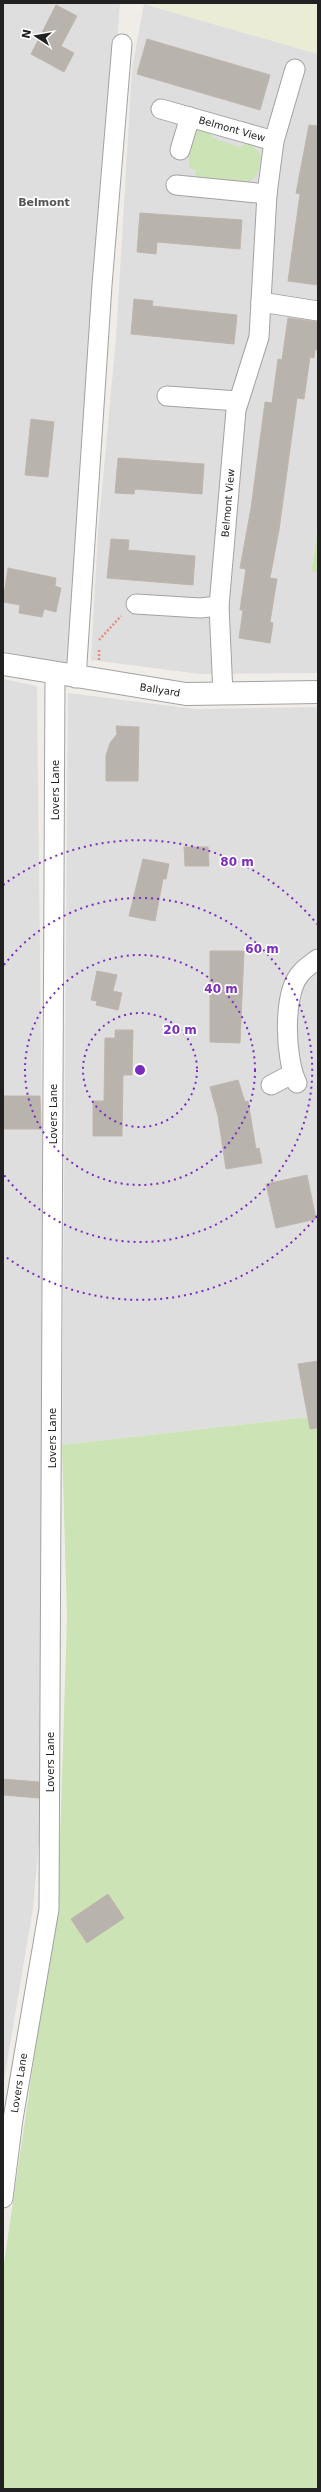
<svg xmlns="http://www.w3.org/2000/svg" width="321" height="2492" font-family="'DejaVu Sans',sans-serif">
  <style>
    .residential { fill: #dfdede }
    .farmland { fill: #ebecd6 }
    .grass { fill: #cce4b5 }
    .building { fill: #b9b3ae; stroke: #c0b5ac }
    .lines { fill: none; stroke-linecap: round; stroke-linejoin: round }
    .minor-casing { stroke: #a2a2a2; stroke-width: 21 }
    .tertiary-casing { stroke: #a2a2a2; stroke-width: 24 }
    .path { stroke: #ea8a7f; stroke-width: 2.5; stroke-dasharray: 2 2; stroke-linecap: butt }
    .minor { stroke: #fff; stroke-width: 19 }
    .tertiary { stroke: #fff; stroke-width: 22 }
    .ring { fill: none; stroke: #7b2cbf; stroke-width: 2; stroke-dasharray: 2 4 }
    .labels { text-anchor: middle; dominant-baseline: central; stroke-width: 3.5; stroke-linejoin: round; paint-order: stroke }
    .street-label { font-size: 10px; fill: #212121; stroke: #fff }
    .neighbourhood-label { font-size: 11px; font-weight: bold; fill: #545454; stroke: #fff }
    .centre { fill: #7b2cbf; stroke: #fff; stroke-width: 2 }
    .ring-label { font-size: 12px; text-anchor: middle; font-weight: bold; fill: #7b2cbf; stroke: #fff; stroke-width: 3.5; stroke-linejoin: round; paint-order: stroke }
  </style>
  <rect width="100%" height="100%" fill="#f0ede8"/>
  <g class="residential">
    <polygon points="3,3 120,3 70,665 3,651"/>
    <polygon points="144,4 318,54 318,527 311,571 318,572 318,673 200,674 91,660 98,532 116,338 132,69"/>
    <polygon points="3,679 37,686 42,1132 40,1830 33,1908 3,2086"/>
    <polygon points="68,693 195,709 318,707 318,1416 62,1445"/>
  </g>
  <polygon class="farmland" points="140,3 318,3 318,54 144,4"/>
  <g class="grass">
    <path d="M 196,129 L 210,132 L 212,138 L 240,147 L 249,142 L 261,155 C 260,167 259,177 247,183 L 195,178 L 196,170 L 189,168 L 189,156 L 183,154 Z"/>
    <polygon points="318,527 318,572 311,572"/>
    <polygon points="318,1416 318,2489 3,2489 3,2270 55,1916 60,1838 67,1618 62,1445"/>
  </g>
  <g class="building">
    <polygon points="56,5 77,16 61,46 74,53 64,72 31,54"/>
    <polygon points="147,39 270,75 260,110 137,74"/>
    <polygon points="309,125 318,126 318,285 288,281 300,194 296,193"/>
    <polygon points="140,213 242,220 240,249 157,242 156,254 137,252"/>
    <polygon points="134,299 153,301 152,306 237,315 234,344 131,334"/>
    <polygon points="288,318 318,322 318,350 315,350 314,358 310,357 304,399 297,398 279,530 270,578 277,579 270,622 273,623 270,643 239,638 243,610 240,610 246,569 240,568 251,508 265,402 272,403 278,359 282,360"/>
    <polygon points="31,419 54,422 48,477 25,475"/>
    <polygon points="118,458 204,464 202,494 135,489 134,494 115,493"/>
    <polygon points="111,539 129,540 128,550 195,556 193,585 107,578"/>
    <polygon points="8,568 56,578 55,586 61,588 56,612 44,609 42,617 19,613 20,605 3,602"/>
    <polygon points="116,726 139,727 138,781 106,781 106,755 110,743 117,734"/>
    <polygon points="184,847 208,847 209,866 185,866"/>
    <polygon points="143,859 169,864 166,879 163,879 155,921 129,916"/>
    <polygon points="210,951 244,951 240,1043 210,1042"/>
    <polygon points="97,971 117,975 113,991 122,993 118,1010 96,1005 97,1001 91,1000"/>
    <polygon points="115,1030 133,1030 132,1075 123,1075 122,1136 93,1136 93,1101 104,1101 105,1038 115,1038"/>
    <polygon points="238,1080 245,1102 248,1101 256,1149 259,1148 262,1163 226,1169 218,1116 210,1087"/>
    <polygon points="3,1096 40,1096 41,1129 3,1129"/>
    <polygon points="307,1175 316,1219 276,1228 266,1184"/>
    <polygon points="318,1361 318,1428 310,1429 298,1364"/>
    <polygon points="3,1779 39,1782 39,1798 3,1795"/>
    <polygon points="108,1894 124,1918 87,1943 71,1919"/>
  </g>
  <g class="lines">
    <defs>
      <g id="minor">
        <polyline points="161,109 274,141"/>
        <polyline points="180,150 190,117"/>
        <polyline points="176,185 267,194"/>
        <polyline points="261,302 318,311"/>
        <polyline points="167,396 238,401"/>
        <polyline points="136,604 200,608 219,606"/>
        <polyline points="76,678 102,285 122,44"/>
        <polyline points="223,694 219,606 236,410 259,337 267,194 274,141 295,69"/>
        <path d="M 297,1083 C 285,1059 282,993 301,973 C 306,967 313,963 318,959"/>
        <polyline points="271,1085 292,1074"/>
        <polyline points="3,2198 13,2119 49,1909 55,674"/>
      </g>
      <polyline id="tertiary" points="3,664 186,694 318,692"/>
    </defs>
    <use href="#minor" class="minor-casing"/>
    <use href="#tertiary" class="tertiary-casing"/>
    <g class="path">
      <polyline points="99,640 121,616"/>
      <polyline points="99,660 99,649"/>
    </g>
    <use href="#minor" class="minor"/>
    <use href="#tertiary" class="tertiary"/>
  </g>
  <g class="ring">
    <circle cx="140" cy="1070" r="57"/>
    <circle cx="140" cy="1070" r="115"/>
    <path d="M4 965A172 172 0 1 1 4 1175"/>
    <path d="M317 1216A230 230 0 0 1 3 1255M3 885A230 230 0 0 1 317 924"/>
  </g>
  <g class="labels">
    <g class="street-label">
      <text transform="translate(232 129) rotate(16)">Belmont View</text>
      <text transform="translate(228 503) rotate(-85)">Belmont View</text>
      <text transform="translate(160 690) rotate(9)">Ballyard</text>
      <text transform="translate(55 790) rotate(-90)">Lovers Lane</text>
      <text transform="translate(53 1114) rotate(-90)">Lovers Lane</text>
      <text transform="translate(52 1438) rotate(-90)">Lovers Lane</text>
      <text transform="translate(50 1762) rotate(-90)">Lovers Lane</text>
      <text transform="translate(19 2083) rotate(-81)">Lovers Lane</text>
    </g>
    <g class="neighbourhood-label">
      <text x="44" y="202">Belmont</text>
    </g>
  </g>
  <circle cx="140" cy="1070" r="6" class="centre"/>
  <g class="ring-label">
    <text x="237" y="866">80 m</text>
    <text x="262" y="953">60 m</text>
    <text x="221" y="993">40 m</text>
    <text x="180" y="1034">20 m</text>
  </g>
  <rect width="321" height="2492" fill="none" stroke="#212121" stroke-width="8"/>
  <g transform="translate(36 36) rotate(282)" stroke="#ffffff" stroke-width="3" paint-order="stroke">
  <path d="M0-3L7 15L0 10L-7 15Z" fill="#212121"/>
  <text y="-6" font-size="11" font-weight="bold" text-anchor="middle" fill="#212121">N</text>
  </g>
</svg>
